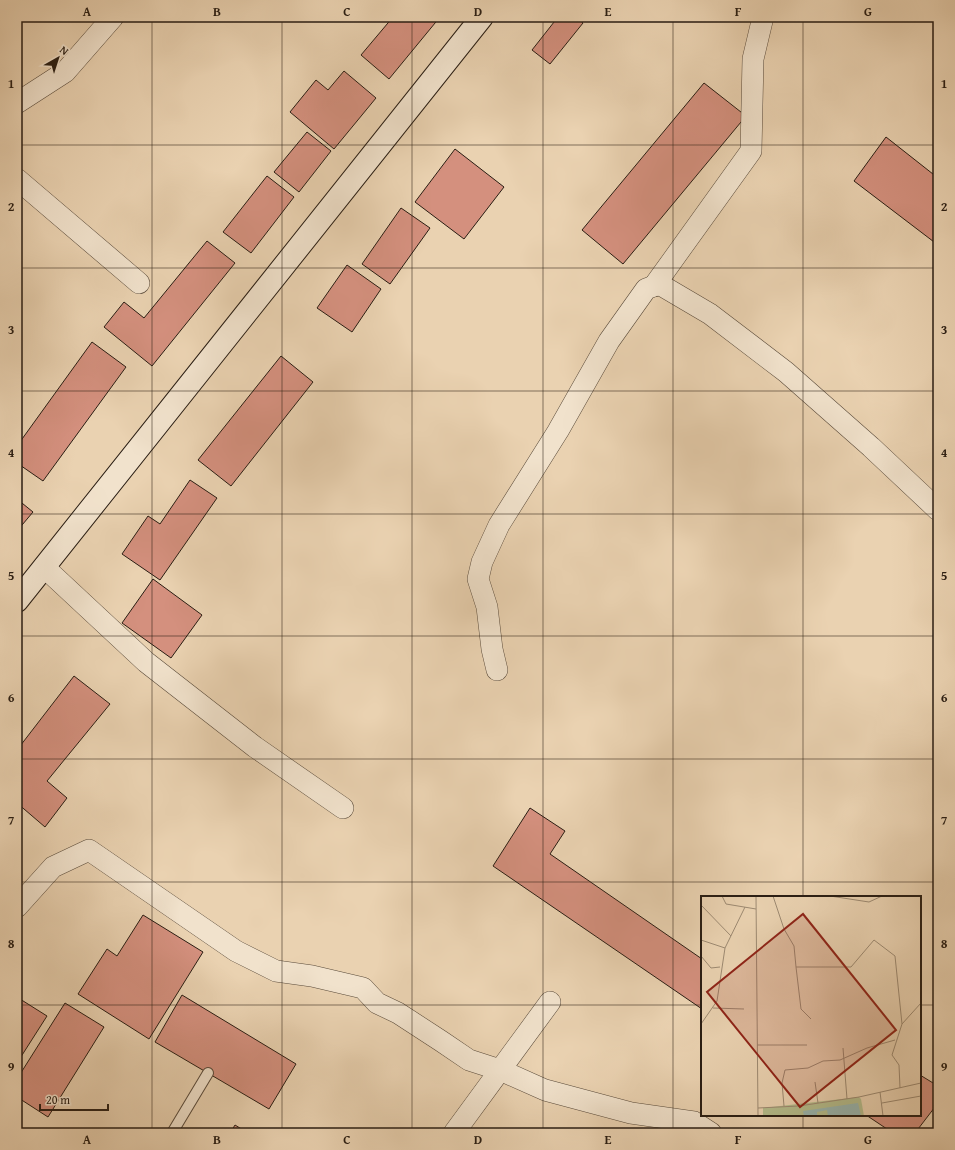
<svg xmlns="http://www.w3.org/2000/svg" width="955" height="1150" font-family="'Gentium Book Plus',serif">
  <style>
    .building { fill: #d4907e; stroke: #291d13 }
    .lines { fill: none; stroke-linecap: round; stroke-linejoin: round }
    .service-casing { stroke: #594a3a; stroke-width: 12 }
    .minor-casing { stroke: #594a3a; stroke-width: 22 }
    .secondary-casing { stroke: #291d13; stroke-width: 24 }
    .service { stroke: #f1e2cc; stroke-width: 10 }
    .minor { stroke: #f1e2cc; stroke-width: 21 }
    .secondary { stroke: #f1e2cc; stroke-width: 22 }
    .grid { fill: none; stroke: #291d13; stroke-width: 1; stroke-opacity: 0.55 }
    .inset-road { fill: none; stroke: #9d8a72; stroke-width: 1 }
    .view { fill: #8f2418; fill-opacity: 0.15; stroke: #8f2418; stroke-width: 2 }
    .inset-edge { fill: none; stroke: #291d13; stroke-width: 2 }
    .neatline { fill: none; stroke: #291d13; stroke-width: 1.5 }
    .grid-label { font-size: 13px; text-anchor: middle; font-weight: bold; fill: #291d13 }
  </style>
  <rect width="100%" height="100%" fill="#ead2b1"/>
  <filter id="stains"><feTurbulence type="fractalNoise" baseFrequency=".005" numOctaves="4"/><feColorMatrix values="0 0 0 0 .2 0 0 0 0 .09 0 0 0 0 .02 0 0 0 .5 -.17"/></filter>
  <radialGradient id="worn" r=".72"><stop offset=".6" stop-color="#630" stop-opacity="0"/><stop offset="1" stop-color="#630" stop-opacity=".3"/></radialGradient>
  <g class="building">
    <polygon points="393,17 440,17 389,79 361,55"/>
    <polygon points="558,17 576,17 583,23 550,64 532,50"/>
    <polygon points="344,71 376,98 334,149 290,112 316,80 328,90"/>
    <polygon points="704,83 746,116 623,264 582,230"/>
    <polygon points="307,132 331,151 299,192 274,172"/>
    <polygon points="886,137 938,178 938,245 854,181"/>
    <polygon points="455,149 504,187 464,239 415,202"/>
    <polygon points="267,176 294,197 251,253 223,232"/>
    <polygon points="401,208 430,228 390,284 362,264"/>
    <polygon points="207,241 235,263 152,366 104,327 124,302 144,318"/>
    <polygon points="347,265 381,289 352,332 317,308"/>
    <polygon points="92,342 126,367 43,481 17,463 17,446"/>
    <polygon points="281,356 313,382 231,486 198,460"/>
    <polygon points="190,480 217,498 160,580 122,554 148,516 160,524"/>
    <polygon points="17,499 33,512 17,531"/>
    <polygon points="153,579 202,615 171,658 122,623"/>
    <polygon points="74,676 110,704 47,781 67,798 45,827 17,803 17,750"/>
    <polygon points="530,808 565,831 550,854 702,959 702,1009 493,866"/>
    <polygon points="143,915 203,952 149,1039 78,994 107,949 117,956"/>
    <polygon points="182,995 296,1064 269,1109 155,1042"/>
    <polygon points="20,999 47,1016 17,1063 17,1003"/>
    <polygon points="65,1003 104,1027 48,1117 17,1097 17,1079"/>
    <polygon points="920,1075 938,1086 938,1103 915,1133 893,1133 866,1115 920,1115"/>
    <polygon points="235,1125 248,1133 230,1133"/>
  </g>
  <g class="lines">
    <defs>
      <polyline id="service" points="172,1133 208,1073"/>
      <g id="minor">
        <polyline points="17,103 65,72 113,17"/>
        <polyline points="17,179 139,283"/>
        <polyline points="654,286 751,151 753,59 763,17"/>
        <polyline points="44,567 146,662 255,747 343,808"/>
        <polyline points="497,670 492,649 487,607 478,579 482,562 499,525 558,431 609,341 646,289 659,284 710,314 786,372 871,447 938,510"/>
        <polyline points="17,907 53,867 89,850 236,951 276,971 312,976 363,988 377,1003 398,1013 441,1041 469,1060 500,1070 545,1090 631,1113 694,1122 711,1133"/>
        <polyline points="454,1133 550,1002"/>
      </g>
      <polyline id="secondary" points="17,601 482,17"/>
    </defs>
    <use href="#service" class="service-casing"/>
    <use href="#minor" class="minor-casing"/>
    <use href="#secondary" class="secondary-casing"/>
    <use href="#service" class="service"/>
    <use href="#minor" class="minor"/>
    <use href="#secondary" class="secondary"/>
  </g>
  <path class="grid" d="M 152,17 L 152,1133M 282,17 L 282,1133M 412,17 L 412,1133M 543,17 L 543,1133M 673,17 L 673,1133M 803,17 L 803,897M 17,145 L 938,145M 17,268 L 938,268M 17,391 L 938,391M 17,514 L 938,514M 17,636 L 938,636M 17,759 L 938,759M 17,882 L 938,882M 17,1005 L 702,1005M 920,1005 L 938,1005M 803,1115 L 803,1133"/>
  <g transform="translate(701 896)">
    <rect width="220" height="220" fill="#ead2b1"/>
    <path d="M 158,201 L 160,203 L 163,220 L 62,220 L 62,212 Z" fill="#b4bd8d"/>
    <path d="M 157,207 L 160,220 L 127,220 L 126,214 L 116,216 L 116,220 L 103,220 L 102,215 Z" fill="#98b6b0"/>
    <path class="inset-road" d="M 21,0 L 25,8 L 55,13M 55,0 L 57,220M 72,0 L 83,33 L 93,50 L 95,71M 129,0 L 168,6 L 181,0M 0,9 L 30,40M 0,44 L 24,52M 0,60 L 10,72 L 19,71M 12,112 L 43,113M 110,123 L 100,113 L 95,71 L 150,71 L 173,44 L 194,60 L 201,128 L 191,159 L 198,169 L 199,192M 0,128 L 16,105 L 24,52 L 44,11M 201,128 L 220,107M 56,149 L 106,149M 142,152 L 146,203M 114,186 L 117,207M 179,196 L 182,220M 181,207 L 220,200M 83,210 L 81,187 L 84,174 L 107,172 L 122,165 L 139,164 L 166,152 L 194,144M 57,212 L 98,210 L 158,201 L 220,187"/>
    <path class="view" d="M 102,18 L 195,134 L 99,211 L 6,96 Z"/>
    <rect width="220" height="220" class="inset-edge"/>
  </g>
  <rect width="955" height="1150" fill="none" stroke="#ead2b1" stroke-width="44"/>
  <g transform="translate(58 58) rotate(39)" stroke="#f1e2cc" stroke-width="3" paint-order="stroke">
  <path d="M0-3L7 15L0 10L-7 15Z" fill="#291d13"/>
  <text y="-6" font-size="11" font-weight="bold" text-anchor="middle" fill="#291d13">N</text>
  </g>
  <path d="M40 1104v6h68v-6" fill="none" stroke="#291d13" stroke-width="2"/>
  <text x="46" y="1104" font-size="12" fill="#291d13" stroke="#f1e2cc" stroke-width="3" paint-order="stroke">20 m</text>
  <rect x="22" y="22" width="911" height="1106" class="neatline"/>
  <g class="grid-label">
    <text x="87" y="16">A</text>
    <text x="217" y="16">B</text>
    <text x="347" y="16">C</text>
    <text x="478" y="16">D</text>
    <text x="608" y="16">E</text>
    <text x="738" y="16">F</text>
    <text x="868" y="16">G</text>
    <text x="11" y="88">1</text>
    <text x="944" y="88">1</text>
    <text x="11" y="211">2</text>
    <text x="944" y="211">2</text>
    <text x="11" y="334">3</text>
    <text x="944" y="334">3</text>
    <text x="11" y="457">4</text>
    <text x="944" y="457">4</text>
    <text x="11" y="580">5</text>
    <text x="944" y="580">5</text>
    <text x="11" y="702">6</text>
    <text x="944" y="702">6</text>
    <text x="11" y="825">7</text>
    <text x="944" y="825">7</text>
    <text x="11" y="948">8</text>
    <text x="944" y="948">8</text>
    <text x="11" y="1071">9</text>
    <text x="944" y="1071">9</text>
    <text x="87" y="1144">A</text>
    <text x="217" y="1144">B</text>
    <text x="347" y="1144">C</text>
    <text x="478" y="1144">D</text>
    <text x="608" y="1144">E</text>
    <text x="738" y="1144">F</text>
    <text x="868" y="1144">G</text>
  </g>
  <rect width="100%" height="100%" filter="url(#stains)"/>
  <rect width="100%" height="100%" fill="url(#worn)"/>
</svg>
